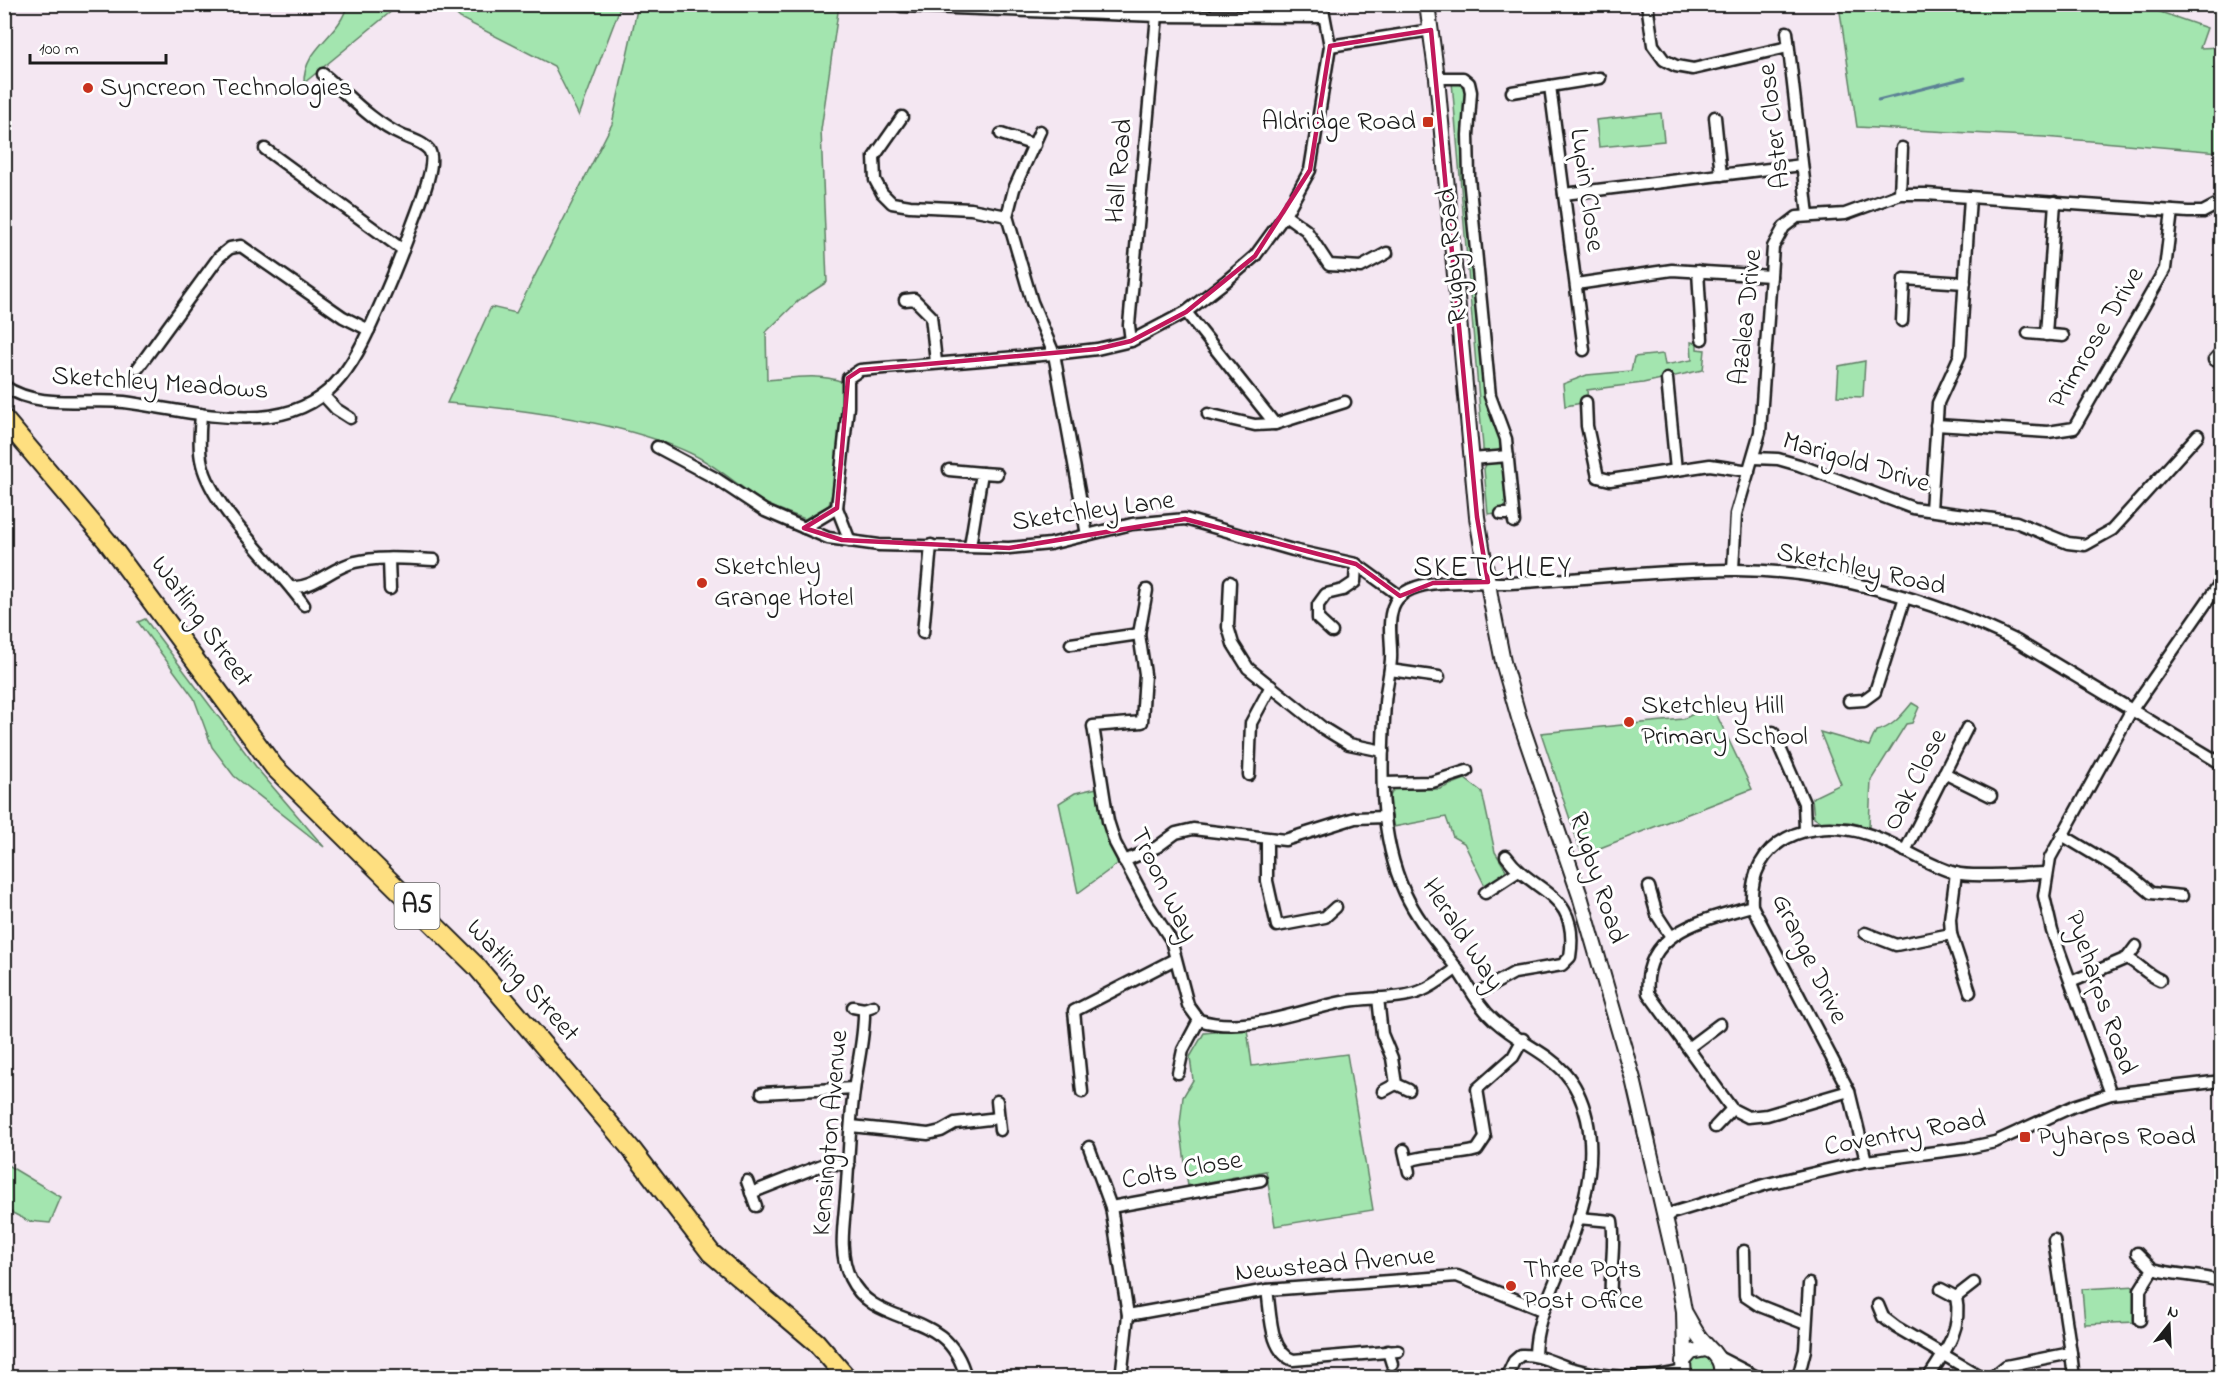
<svg xmlns="http://www.w3.org/2000/svg" width="2226" height="1382" font-family="'Indie Flower',sans-serif">
  <style>
    .green { fill: #a3e5af; stroke: #608066; stroke-width: 1.5 }
    .lines { fill: none; stroke-linecap: round; stroke-linejoin: round }
    .stream { stroke: #5c8195; stroke-width: 3 }
    .street-casing { stroke: #1c1c1c; stroke-width: 15 }
    .secondary-casing { stroke: #1c1c1c; stroke-width: 18 }
    .highway-casing { stroke: #1c1c1c; stroke-width: 22 }
    .street { stroke: #fff; stroke-width: 10 }
    .secondary { stroke: #fff; stroke-width: 14 }
    .highway { stroke: #fedf80; stroke-width: 18 }
    .marked { fill: none; stroke: #c2185b; stroke-width: 4.5; stroke-linejoin: round }
    .poi-dot { fill: #c8321e; stroke: #fff; stroke-width: 2 }
    .labels { text-anchor: middle; dominant-baseline: central; stroke-width: 6; stroke-linejoin: round; paint-order: stroke }
    .shield { fill: #fff; stroke: #606060; stroke-width: 1.5 }
    .shield-label { font-size: 26px; font-weight: bold; fill: #1c1c1c }
    .poi-label { font-size: 27px; fill: #1c1c1c; stroke: #fff; text-anchor: start }
    .street-label { font-size: 27px; fill: #1c1c1c; stroke: #fff }
    .quarter-label { font-size: 30px; letter-spacing: 1.5px; fill: #1c1c1c; stroke: #fff }
  </style>
  <rect width="100%" height="100%" fill="#f4e7f2"/>
  <filter id="ink" filterUnits="userSpaceOnUse"><feTurbulence type="fractalNoise" baseFrequency=".0167" numOctaves="2"/><feDisplacementMap in="SourceGraphic" scale="12" xChannelSelector="R" yChannelSelector="G"/><feConvolveMatrix kernelMatrix="1 2 1 2 8 2 1 2 1" color-interpolation-filters="sRGB"/></filter>
  <g filter="url(#ink)">
    <g class="green">
      <path d="M 347,5 L 399,5 L 304,83 C 303,48 341,35 347,5 Z"/>
      <polygon points="446,5 621,5 579,116 554,66 460,18"/>
      <path d="M 638,5 L 839,5 L 821,130 L 827,282 L 799,300 L 766,332 L 767,380 C 792,378 820,373 843,382 C 846,422 840,466 829,505 L 805,519 C 793,514 778,510 767,504 C 740,488 718,466 690,453 C 623,422 521,409 447,403 L 491,307 L 516,313 L 612,124 Z"/>
      <polygon points="1839,5 2140,5 2207,28 2200,48 2221,47 2221,148 2219,152 2044,137 1857,127"/>
      <polygon points="1452,82 1466,84 1488,397 1503,443 1499,450 1491,453 1483,450 1483,447"/>
      <polygon points="1661,113 1664,141 1599,147 1596,120"/>
      <polygon points="1691,342 1697,343 1697,349 1705,350 1703,370 1643,383 1587,390 1588,402 1565,406 1563,384 1587,375 1631,371 1634,357 1663,354 1665,365 1692,360"/>
      <polygon points="1865,361 1863,397 1837,396 1839,366"/>
      <polygon points="1487,462 1504,464 1508,503 1496,513 1488,514 1484,469"/>
      <polygon points="145,619 260,772 324,847 234,776 212,747 194,698 138,622"/>
      <path d="M 1912,703 L 1919,707 L 1912,723 L 1906,724 L 1871,780 L 1869,827 L 1849,822 L 1821,822 L 1814,818 L 1812,798 L 1841,784 L 1820,732 L 1869,746 L 1876,731 C 1892,728 1902,715 1912,703 Z"/>
      <polygon points="1712,705 1752,789 1582,855 1541,733 1683,719"/>
      <polygon points="1465,779 1482,792 1495,852 1506,870 1501,877 1485,886 1464,843 1453,837 1446,817 1393,827 1390,796 1394,789 1440,789"/>
      <polygon points="1097,788 1102,814 1120,862 1078,893 1059,803 1075,793"/>
      <polygon points="1247,1029 1252,1066 1347,1054 1373,1210 1275,1226 1266,1171 1188,1186 1180,1124 1183,1097 1193,1080 1190,1057 1204,1033"/>
      <polygon points="4,1163 61,1197 50,1223 28,1221 5,1209"/>
      <polygon points="2137,1286 2137,1322 2085,1324 2082,1289"/>
      <polygon points="1704,1354 1717,1360 1717,1377 1691,1377 1689,1373 1691,1361"/>
    </g>
    <g class="lines">
      <polyline class="stream" points="1878,100 1965,78"/>
      <defs>
        <g id="street">
          <polyline points="1647,4 1653,45 1664,60 1676,66 1693,69 1788,47"/>
          <polyline points="901,6 1157,16 1324,17"/>
          <polyline points="1787,32 1808,215"/>
          <polyline points="1330,46 1431,30"/>
          <polyline points="1437,78 1463,78 1469,83 1471,92 1468,135 1469,177 1490,396 1506,439 1514,522"/>
          <polyline points="1512,92 1550,86"/>
          <polyline points="902,117 874,157 875,180 882,193 892,203 910,206 971,209 1007,216"/>
          <polyline points="1715,117 1721,175"/>
          <polyline points="1040,131 1014,189 1007,216 1032,302 1054,354 1087,535"/>
          <polyline points="1001,134 1035,145"/>
          <polyline points="265,149 403,250"/>
          <polyline points="1564,194 1802,165"/>
          <polyline points="1900,194 1902,148"/>
          <polyline points="1285,215 1306,230 1329,265 1361,267 1387,253"/>
          <polyline points="1698,271 1702,339"/>
          <polyline points="1576,284 1672,270 1771,276"/>
          <polyline points="905,300 914,299 931,316 936,362"/>
          <polyline points="1186,312 1275,424 1345,402"/>
          <polyline points="1902,321 1904,279 1965,283"/>
          <polyline points="2028,333 2063,336"/>
          <polyline points="2046,335 2055,202"/>
          <polyline points="1131,341 1129,325 1158,4"/>
          <polyline points="1584,350 1550,86 1600,78"/>
          <polyline points="2214,360 2222,351"/>
          <polyline points="138,368 219,257 230,248 241,246 343,317 369,330"/>
          <polyline points="1667,379 1676,470"/>
          <path d="M 4,386 C 39,410 85,398 124,402 C 169,408 214,420 260,417 C 329,412 352,369 377,312 C 390,283 402,254 413,223 C 418,209 438,162 429,150 C 423,142 410,139 401,135 C 372,122 347,94 323,74"/>
          <polyline points="324,396 336,409 350,418"/>
          <polyline points="1586,402 1587,426 1598,477 1610,480 1710,465 1749,471"/>
          <path d="M 201,414 C 200,430 198,449 202,464 C 213,510 276,565 304,605"/>
          <polyline points="1208,414 1255,425 1275,424"/>
          <polyline points="1936,425 2048,432 2074,428 2165,269 2172,211"/>
          <polyline points="657,447 715,478 765,511 828,538 879,545 1009,548 1050,544 1132,524 1185,519 1293,550 1356,564 1400,596"/>
          <polyline points="1754,458 1778,459 1799,465 1913,508 2016,522 2068,543 2085,545 2112,530 2198,435"/>
          <polyline points="1472,459 1508,456"/>
          <polyline points="949,470 982,473 970,546"/>
          <polyline points="982,473 997,474"/>
          <polyline points="837,508 850,541"/>
          <polyline points="1931,510 1938,403 1960,355 1970,197"/>
          <polyline points="1501,514 1513,514"/>
          <polyline points="804,528 837,508 848,407 848,378 860,370 1054,354 1097,349 1131,341 1186,312 1226,281 1255,256 1285,215 1310,170 1330,46 1322,4"/>
          <polyline points="389,559 390,589"/>
          <polyline points="1733,569 1736,514 1760,432 1773,247 1784,227 1797,217 1845,214 1900,194 1926,194 2188,212 2203,212 2222,202"/>
          <polyline points="1230,582 1228,627 1233,644 1248,668 1323,728 1349,744 1383,751"/>
          <path d="M 291,587 C 314,589 330,568 355,562 C 380,556 408,559 434,560"/>
          <polyline points="1332,632 1318,619 1318,605 1326,594 1343,590 1355,582 1356,564"/>
          <polyline points="923,633 931,545"/>
          <polyline points="1139,634 1147,590"/>
          <path d="M 1071,644 L 1139,634 L 1145,674 L 1142,722 L 1093,726 L 1108,821 L 1115,843 L 1147,903 L 1171,940 L 1188,1005 L 1199,1020 C 1247,1035 1301,1009 1348,1001 C 1372,997 1399,1000 1421,991 C 1434,986 1445,977 1456,969"/>
          <polyline points="1390,670 1439,677"/>
          <polyline points="1849,701 1864,700 1875,692 1905,597"/>
          <polyline points="1773,732 1804,803 1805,830"/>
          <polyline points="1944,773 1991,796"/>
          <polyline points="1249,775 1251,723 1271,686"/>
          <polyline points="1383,783 1432,782 1467,771"/>
          <polyline points="2062,835 2132,877 2151,893 2182,896"/>
          <polyline points="1267,840 1267,881 1277,926 1325,917 1336,907"/>
          <polyline points="1905,851 1967,728"/>
          <polyline points="1124,861 1157,847 1176,833 1193,829 1285,840 1355,818 1385,817"/>
          <polyline points="1649,887 1657,915 1670,935"/>
          <polyline points="1485,893 1517,872"/>
          <path d="M 1752,906 C 1704,920 1642,931 1648,993 L 1732,1109 L 1748,1117 L 1767,1115 L 1849,1091"/>
          <polyline points="1865,933 1896,945 1951,934 1950,919 1956,873"/>
          <polyline points="1951,934 1970,992"/>
          <path d="M 2127,958 C 2140,965 2146,974 2160,980"/>
          <polyline points="2071,982 2127,958 2136,946"/>
          <path d="M 1474,995 L 1514,973 L 1562,965 L 1570,957 C 1580,891 1534,895 1506,856"/>
          <polyline points="1378,998 1382,1034 1392,1058 1396,1084 1409,1090"/>
          <polyline points="853,1007 864,1009 873,1006"/>
          <path d="M 864,1009 C 865,1037 857,1064 854,1091 C 849,1126 849,1162 846,1197 C 844,1224 838,1252 850,1278 C 876,1332 948,1304 966,1378"/>
          <polyline points="1688,1048 1720,1024"/>
          <polyline points="1178,1073 1183,1050 1199,1020"/>
          <polyline points="1383,1091 1396,1084"/>
          <polyline points="1082,1092 1074,1011 1175,959"/>
          <polyline points="762,1093 854,1088"/>
          <polyline points="2111,1094 2052,931 2044,896 2050,858 2131,711 2222,580"/>
          <polyline points="997,1101 1000,1130"/>
          <polyline points="851,1126 928,1134 941,1131 955,1123 998,1118"/>
          <polyline points="1715,1127 1732,1109"/>
          <polyline points="1089,1147 1111,1207 1128,1315 1121,1378"/>
          <polyline points="1404,1150 1409,1172"/>
          <path d="M 1408,1161 C 1431,1153 1454,1157 1477,1150 L 1485,1138 L 1477,1089 L 1513,1057 L 1523,1039"/>
          <path d="M 1866,1161 L 1849,1091 L 1752,906 C 1748,839 1810,816 1867,834 C 1897,843 1924,864 1955,873 C 1973,878 2025,873 2046,873"/>
          <polyline points="747,1181 756,1206"/>
          <polyline points="751,1193 827,1163 849,1165"/>
          <polyline points="1111,1207 1261,1180"/>
          <polyline points="1665,1215 1767,1184 1866,1161 1967,1148 1995,1142 2074,1106 2111,1094 2222,1081"/>
          <path d="M 1578,1218 L 1612,1221 C 1616,1248 1609,1273 1611,1300"/>
          <polyline points="1744,1251 1745,1296 1760,1306 1806,1324"/>
          <polyline points="2137,1253 2153,1269"/>
          <polyline points="1941,1289 1956,1297"/>
          <path d="M 1267,1290 C 1271,1313 1269,1351 1293,1360 L 1398,1351"/>
          <polyline points="1956,1297 1974,1283"/>
          <polyline points="1878,1305 1883,1317 1896,1327 1983,1378"/>
          <polyline points="1128,1315 1267,1290 1457,1276 1542,1310"/>
          <path d="M 2140,1320 L 2140,1290 L 2153,1269 C 2177,1276 2198,1274 2222,1282"/>
          <polyline points="1388,1351 1392,1364"/>
          <polyline points="2071,1353 2074,1378"/>
          <path d="M 1535,1354 C 1536,1325 1546,1304 1557,1277 C 1577,1228 1599,1173 1587,1119 C 1572,1055 1534,1056 1494,1020 C 1477,1005 1468,984 1455,966 C 1437,942 1418,921 1405,893 C 1378,835 1381,765 1385,703 C 1386,688 1390,674 1391,659 C 1392,643 1387,623 1393,607 C 1405,572 1480,584 1510,583 C 1529,582 1549,580 1569,579 C 1623,575 1677,570 1731,570 C 1826,569 1932,599 2017,641 L 2222,764"/>
          <polyline points="1718,1357 1759,1378"/>
          <path d="M 1506,1378 L 1514,1361 L 1521,1355 C 1539,1354 1554,1363 1570,1368 C 1605,1378 1647,1381 1682,1371"/>
          <polyline points="1798,1378 1805,1350 1809,1284"/>
          <path d="M 1928,1378 C 1945,1352 1963,1328 1956,1297"/>
          <polyline points="1991,1378 2006,1366 2071,1353 2054,1240"/>
        </g>
        <g id="secondary">
          <polyline points="1427,4 1437,78 1477,517 1491,601 1503,662 1519,718 1580,896 1633,1079 1676,1265 1684,1311 1685,1357"/>
          <path d="M 1685,1313 C 1690,1321 1694,1330 1700,1338 C 1710,1351 1726,1359 1720,1378"/>
          <polyline points="1684,1378 1683,1361 1691,1352 1706,1349 1713,1352"/>
        </g>
        <polyline id="highway" points="4,419 107,541 274,767 476,966 632,1150 711,1253 816,1342 847,1378"/>
      </defs>
      <use href="#street" class="street-casing"/>
      <use href="#secondary" class="secondary-casing"/>
      <use href="#highway" class="highway-casing"/>
      <use href="#street" class="street"/>
      <use href="#secondary" class="secondary"/>
      <use href="#highway" class="highway"/>
    </g>
  </g>
  <path class="marked" d="M 1431,30 L 1477,517 L 1488,582 L 1433,583 L 1400,596 L 1356,564 L 1185,519 L 1009,548 L 842,540 L 804,528 L 837,508 L 848,378 L 860,370 L 1097,349 L 1131,341 L 1186,312 L 1255,256 L 1310,170 L 1330,46 Z"/>
  <g class="poi-dot">
    <circle cx="88" cy="88" r="6"/>
    <rect x="1422" y="116" width="12" height="12" rx="3"/>
    <circle cx="702" cy="583" r="6"/>
    <circle cx="1629" cy="722" r="6"/>
    <rect x="2019" y="1131" width="12" height="12" rx="3"/>
    <circle cx="1511" cy="1286" r="6"/>
  </g>
  <g class="labels">
    <rect class="shield" x="394.5" y="883" width="45" height="46" rx="4.5"/>
    <g class="shield-label">
      <text x="417" y="906">A5</text>
    </g>
    <g class="poi-label">
      <text x="100" y="88">Syncreon Technologies</text>
      <text x="1416" y="122" text-anchor="end">Aldridge Road</text>
      <text x="714" y="567">Sketchley<tspan x="714" dy="31">Grange Hotel</tspan></text>
      <text x="1641" y="706">Sketchley Hill<tspan x="1641" dy="31">Primary School</tspan></text>
      <text x="2037" y="1137">Pyharps Road</text>
      <text x="1523" y="1270">Three Pots<tspan x="1523" dy="31">Post Office</tspan></text>
    </g>
    <g class="street-label">
      <text transform="translate(1775 126) rotate(-97)">Aster Close</text>
      <text transform="translate(1120 171) rotate(-85)">Hall Road</text>
      <text transform="translate(1586 190) rotate(82)">Lupin Close</text>
      <text transform="translate(1453 256) rotate(-95)">Rugby Road</text>
      <text transform="translate(1747 317) rotate(-84)">Azalea Drive</text>
      <text transform="translate(2097 338) rotate(-59)">Primrose Drive</text>
      <text transform="translate(160 384) rotate(4)">Sketchley Meadows</text>
      <text transform="translate(1856 463) rotate(17)">Marigold Drive</text>
      <text transform="translate(1093 512) rotate(-8)">Sketchley Lane</text>
      <text transform="translate(1861 570) rotate(12)">Sketchley Road</text>
      <text transform="translate(201 622) rotate(54)">Watling Street</text>
      <text transform="translate(1916 780) rotate(-63)">Oak Close</text>
      <text transform="translate(1597 878) rotate(72)">Rugby Road</text>
      <text transform="translate(1163 885) rotate(64)">Troon Way</text>
      <text transform="translate(1462 935) rotate(57)">Herald Way</text>
      <text transform="translate(1809 959) rotate(64)">Grange Drive</text>
      <text transform="translate(522 981) rotate(48)">Watling Street</text>
      <text transform="translate(2100 993) rotate(71)">Pyeharps Road</text>
      <text transform="translate(831 1133) rotate(-85)">Kensington Avenue</text>
      <text transform="translate(1905 1134) rotate(-10)">Coventry Road</text>
      <text transform="translate(1182 1171) rotate(-10)">Colts Close</text>
      <text transform="translate(1335 1265) rotate(-5)">Newstead Avenue</text>
    </g>
    <g class="quarter-label">
      <text x="1493" y="569">SKETCHLEY</text>
    </g>
  </g>
  <rect width="2226" height="1382" fill="none" stroke="#fff" stroke-width="24"/>
  <rect x="12" y="12" width="2202" height="1358" fill="none" stroke="#1c1c1c" stroke-width="2" filter="url(#ink)"/>
  <g transform="translate(2169 1325) rotate(18)" stroke="#ffffff" stroke-width="4.5" paint-order="stroke">
  <path d="M0-4.5L10 22L0 15L-10 22Z" fill="#1c1c1c"/>
  <text y="-9" font-size="16" font-weight="bold" text-anchor="middle" fill="#1c1c1c">N</text>
  </g>
  <path d="M30 54v9h136v-9" fill="none" stroke="#1c1c1c" stroke-width="3"/>
  <text x="39" y="54" font-size="18" fill="#1c1c1c" stroke="#ffffff" stroke-width="4.5" paint-order="stroke">100 m</text>
</svg>
